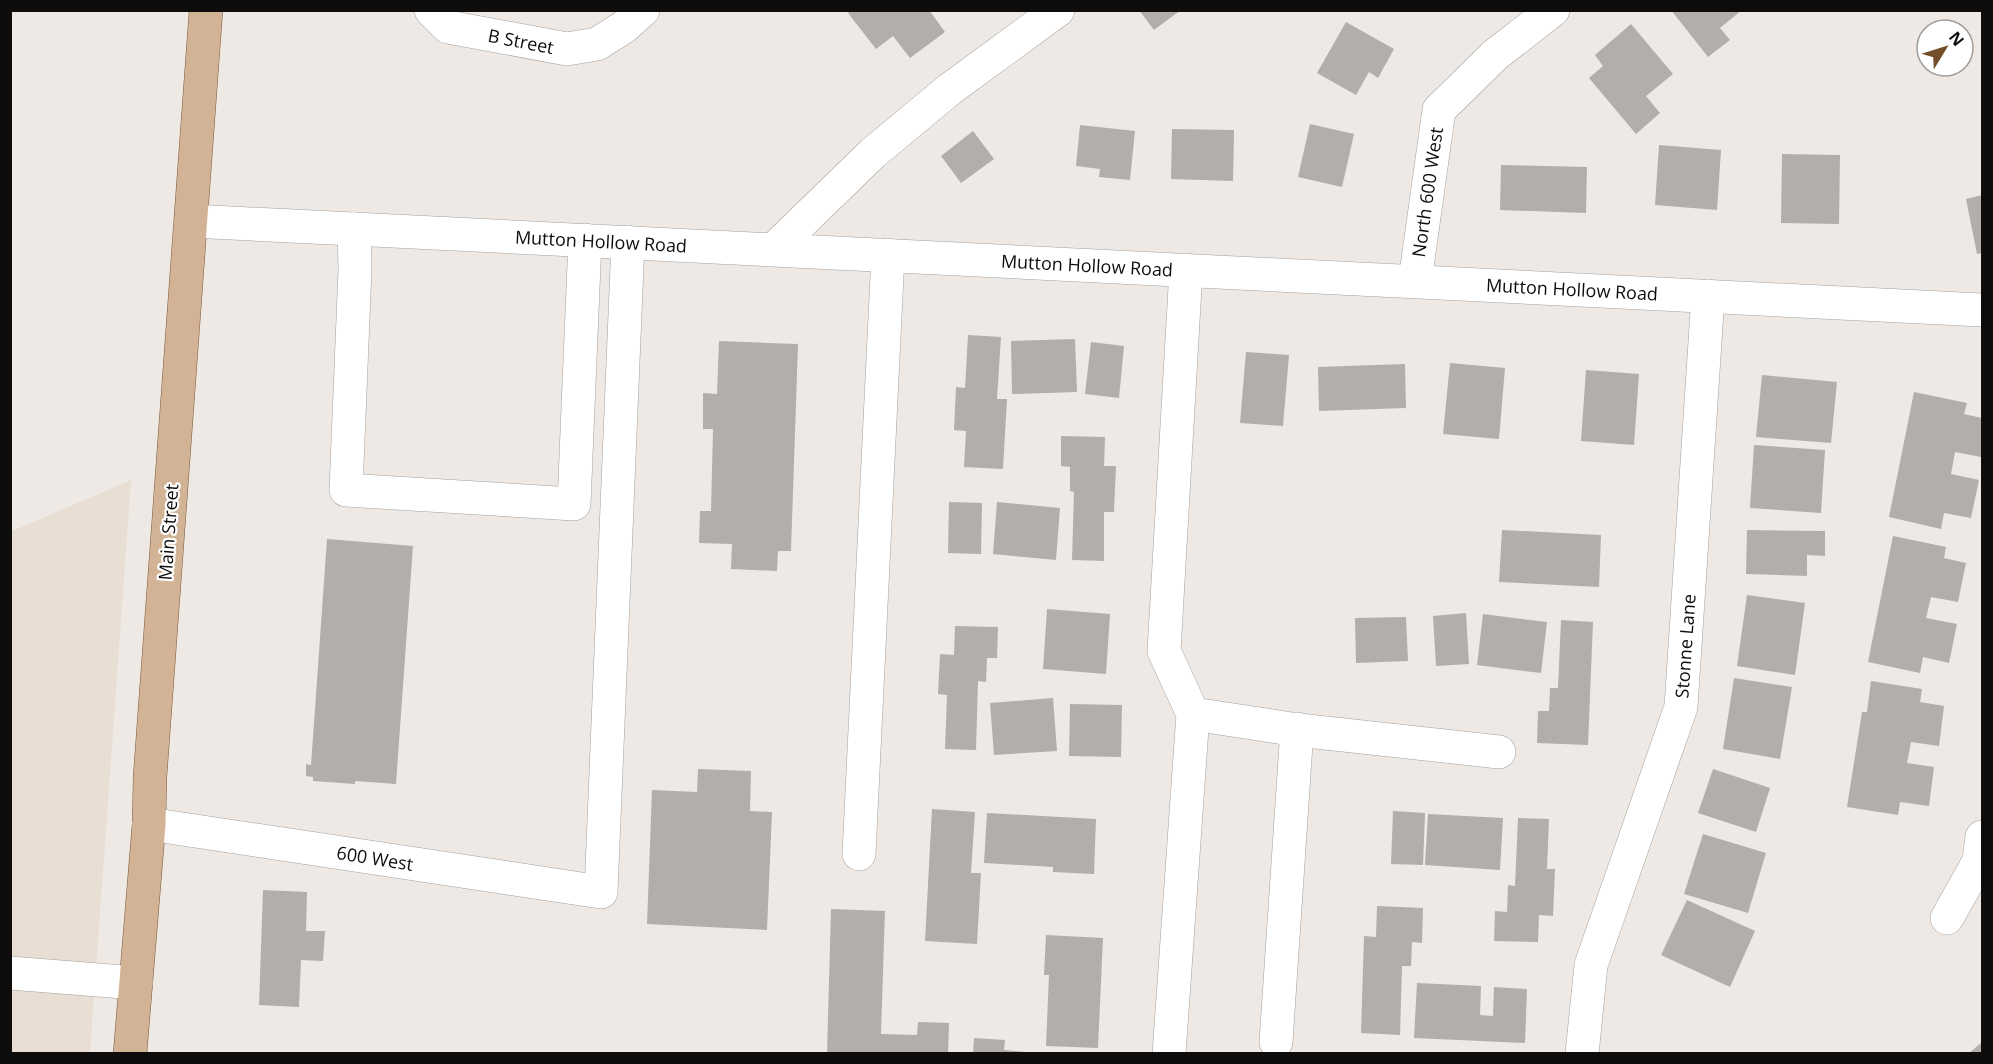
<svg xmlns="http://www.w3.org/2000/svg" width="1993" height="1064" font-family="'Open Sans',sans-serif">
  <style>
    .built { fill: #e8ded4 }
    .building { fill: #b3aeaa }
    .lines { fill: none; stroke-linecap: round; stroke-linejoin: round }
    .minor-casing { stroke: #a4a09c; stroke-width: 34 }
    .major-casing { stroke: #7a5837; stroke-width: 34 }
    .minor { stroke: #fff; stroke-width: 33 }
    .major { stroke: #d2b395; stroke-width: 33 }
    .labels { text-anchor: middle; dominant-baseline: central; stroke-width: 4.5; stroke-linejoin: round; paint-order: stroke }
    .street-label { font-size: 18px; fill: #0e0d0b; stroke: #fff }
  </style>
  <rect width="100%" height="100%" fill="#eee9e5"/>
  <polygon class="built" points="131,480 90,1053 11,1053 10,532"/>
  <g class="building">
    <polygon points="851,10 929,10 945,32 910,58 893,36 876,49 848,13"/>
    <polygon points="1139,10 1181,10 1154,30"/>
    <polygon points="1671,10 1742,10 1720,28 1730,40 1708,57"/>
    <polygon points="1346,22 1394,49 1378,78 1369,72 1356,95 1317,73"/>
    <polygon points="1631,24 1673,74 1646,96 1660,113 1636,134 1589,78 1603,66 1595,55"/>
    <polygon points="1310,124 1354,134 1342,187 1298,177"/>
    <polygon points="1080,125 1135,131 1130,180 1099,177 1100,169 1076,166"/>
    <polygon points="1172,129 1234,130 1233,181 1171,179"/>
    <polygon points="973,131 994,159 961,183 941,156"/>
    <polygon points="1659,145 1721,150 1717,210 1655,205"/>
    <polygon points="1782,154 1840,155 1839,224 1781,223"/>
    <polygon points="1501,165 1587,167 1586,213 1500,210"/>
    <polygon points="1982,195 1982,253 1977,254 1966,199"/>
    <polygon points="968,335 1001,337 997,399 1007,399 1003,469 964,467 966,431 954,430 956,387 965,388"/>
    <polygon points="1075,339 1077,392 1012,394 1011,341"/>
    <polygon points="719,341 798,344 791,551 778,551 777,571 731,569 732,544 699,543 700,511 711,511 713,429 703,429 703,393 717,394"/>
    <polygon points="1091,342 1124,346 1119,398 1085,394"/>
    <polygon points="1246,352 1289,355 1283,426 1240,423"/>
    <polygon points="1450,363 1505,368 1499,439 1443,434"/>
    <polygon points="1405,364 1406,408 1319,411 1318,367"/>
    <polygon points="1586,370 1639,374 1634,445 1581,441"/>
    <polygon points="1762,375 1837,382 1831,443 1756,437"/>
    <polygon points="1914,392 1967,403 1964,414 1982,418 1982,449 1981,457 1955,452 1951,474 1979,480 1971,518 1944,513 1941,529 1889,517"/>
    <polygon points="1061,436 1105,437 1104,466 1116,466 1114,512 1104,512 1104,561 1072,560 1074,492 1070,491 1070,467 1061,466"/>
    <polygon points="1754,445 1825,450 1821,513 1750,508"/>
    <polygon points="949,502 982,503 981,554 948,553"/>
    <polygon points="997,502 1060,508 1056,560 993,554"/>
    <polygon points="1502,530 1601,535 1599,587 1499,582"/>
    <polygon points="1747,530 1825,531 1825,556 1807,555 1807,576 1746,574"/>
    <polygon points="1893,536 1946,547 1944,558 1966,563 1958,602 1931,597 1926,618 1957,624 1949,663 1923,657 1920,673 1868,662"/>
    <polygon points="327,539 413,546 396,784 355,781 355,784 313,781 313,777 306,776 306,764 311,765"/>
    <polygon points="1747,595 1805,603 1795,675 1737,666"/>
    <polygon points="1047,609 1110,614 1106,674 1043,669"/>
    <polygon points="1466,613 1469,664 1436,666 1433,616"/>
    <polygon points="1483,614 1547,622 1541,673 1477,665"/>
    <polygon points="1406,617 1408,661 1356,663 1355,618"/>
    <polygon points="1561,620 1593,622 1588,745 1537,743 1538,711 1549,711 1550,688 1558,688"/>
    <polygon points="955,626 998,627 997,658 987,658 986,682 978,681 976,750 945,749 947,695 938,694 940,654 954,655"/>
    <polygon points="1734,678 1792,687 1780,759 1723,749"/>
    <polygon points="1871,681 1922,689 1920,702 1944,706 1939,746 1911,742 1907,763 1934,767 1929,806 1900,802 1898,815 1847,807 1862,712 1867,712"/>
    <polygon points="1053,698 1057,751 994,755 990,703"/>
    <polygon points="1070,704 1122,705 1121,757 1069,756"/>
    <polygon points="698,769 751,771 750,811 772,812 767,930 647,924 652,790 697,792"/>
    <polygon points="1713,769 1770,788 1756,832 1698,813"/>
    <polygon points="932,809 975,812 971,873 981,873 977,944 925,941"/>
    <polygon points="1393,811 1425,813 1423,865 1391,864"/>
    <polygon points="987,813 1096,819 1094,874 1053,872 1053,867 984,863"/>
    <polygon points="1428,814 1503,818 1500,870 1425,865"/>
    <polygon points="1518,818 1549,819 1547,869 1555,869 1553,916 1539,915 1538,942 1494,941 1495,911 1507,912 1508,885 1515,886"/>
    <polygon points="1703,834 1766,853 1748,913 1684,894"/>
    <polygon points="263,890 307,892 306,931 325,931 323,961 301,960 299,1007 259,1005"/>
    <polygon points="1687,900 1755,931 1730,987 1661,955"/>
    <polygon points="1377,906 1423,908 1422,943 1412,942 1411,966 1402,966 1400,1035 1361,1033 1364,936 1376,937"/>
    <polygon points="831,909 885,911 881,1034 917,1035 918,1022 949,1023 948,1054 827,1054"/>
    <polygon points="1046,935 1103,938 1098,1048 1046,1046 1049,975 1044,975"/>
    <polygon points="1417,983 1481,986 1480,1015 1493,1016 1494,987 1527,989 1525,1043 1414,1038"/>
    <polygon points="974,1038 1005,1040 1004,1050 1026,1052 1026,1054 973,1054"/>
    <polygon points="1982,1042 1982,1054 1968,1054"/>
  </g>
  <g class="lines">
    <defs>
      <g id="minor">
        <polyline points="431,10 448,27 567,49 597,44 624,27 643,10"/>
        <polyline points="191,221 1982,310"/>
        <polyline points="354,229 355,269 346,490 574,504 585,240"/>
        <polyline points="774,249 873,153 950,89 1058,10"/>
        <polyline points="1415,281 1439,110 1495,55 1553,10"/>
        <polyline points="1193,714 1298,730 1499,752"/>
        <polyline points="149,824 601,892 628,242"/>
        <polyline points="859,854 888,255"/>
        <polyline points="1947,918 1979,861 1982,837"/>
        <polyline points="10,973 136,983"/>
        <polyline points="1276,1042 1297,729"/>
        <polyline points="1169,1054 1193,714 1164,651 1186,270"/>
        <polyline points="1582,1054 1591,965 1681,707 1708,296"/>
      </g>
      <polyline id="major" points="130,1054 149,824 150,777 206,10"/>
    </defs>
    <use href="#minor" class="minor-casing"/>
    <use href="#major" class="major-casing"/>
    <use href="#minor" class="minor"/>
    <use href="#major" class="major"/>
  </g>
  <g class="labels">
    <g class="street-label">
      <text transform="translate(521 41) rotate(11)">B Street</text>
      <text transform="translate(1427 192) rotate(-82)">North 600 West</text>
      <text transform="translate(601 241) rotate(3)">Mutton Hollow Road</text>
      <text transform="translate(1087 265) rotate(3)">Mutton Hollow Road</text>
      <text transform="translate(1572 289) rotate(3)">Mutton Hollow Road</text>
      <text transform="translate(168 532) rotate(-86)">Main Street</text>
      <text transform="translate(1685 646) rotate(-86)">Stonne Lane</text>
      <text transform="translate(375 858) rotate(9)">600 West</text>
    </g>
  </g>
  <rect width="1993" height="1064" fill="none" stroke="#0e0d0b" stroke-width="24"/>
  <g transform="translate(1945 48) rotate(52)"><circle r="28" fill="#ffffff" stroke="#9f9e9d" stroke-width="1.5"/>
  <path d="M0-4.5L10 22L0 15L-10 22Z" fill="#734f29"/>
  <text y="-9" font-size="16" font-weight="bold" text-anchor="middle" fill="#0e0d0b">N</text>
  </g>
</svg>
